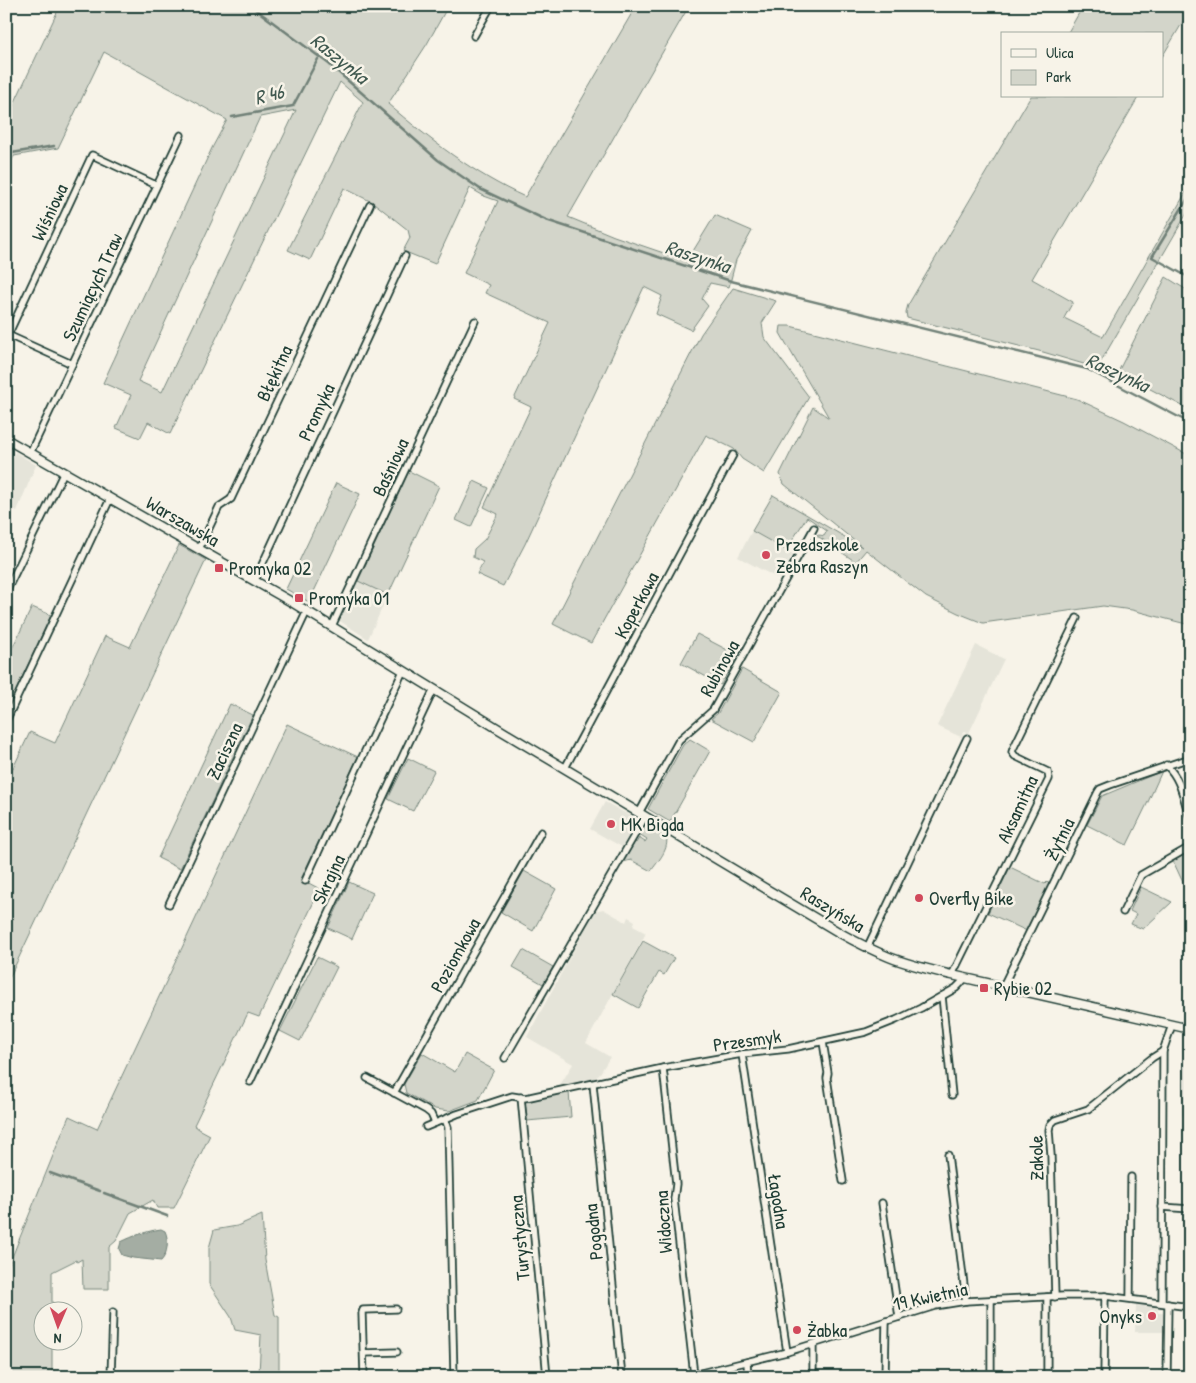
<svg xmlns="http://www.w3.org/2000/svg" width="1196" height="1383" font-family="'Patrick Hand',sans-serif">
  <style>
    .built { fill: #e5e4d9 }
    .green { fill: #d3d5ca; stroke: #79897f; fill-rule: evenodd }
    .water { fill: #a4ada3; stroke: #6f8077 }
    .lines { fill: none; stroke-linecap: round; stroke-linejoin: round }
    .stream { stroke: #6f8077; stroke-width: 2.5 }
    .minor-casing { stroke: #1f3d34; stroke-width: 9 }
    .tertiary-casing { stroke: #1f3d34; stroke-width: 11 }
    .minor { stroke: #f7f3e8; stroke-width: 5.5 }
    .tertiary { stroke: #f7f3e8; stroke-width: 8 }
    .poi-dot { fill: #d1495b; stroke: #f7f3e8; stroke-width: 2 }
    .labels { text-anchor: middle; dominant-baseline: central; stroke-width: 5; stroke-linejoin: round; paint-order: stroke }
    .street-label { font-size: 19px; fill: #1f3d34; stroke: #f7f3e8 }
    .poi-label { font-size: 19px; fill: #1f3d34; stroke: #f7f3e8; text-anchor: start }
    .water-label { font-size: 20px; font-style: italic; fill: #405950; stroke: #f7f3e8 }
  </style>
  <rect width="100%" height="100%" fill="#f7f3e8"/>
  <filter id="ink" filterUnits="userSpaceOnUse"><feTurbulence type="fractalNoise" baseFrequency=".02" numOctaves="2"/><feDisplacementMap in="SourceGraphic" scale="10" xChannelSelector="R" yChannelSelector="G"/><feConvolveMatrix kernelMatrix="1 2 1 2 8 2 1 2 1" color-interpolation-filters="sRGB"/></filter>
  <g filter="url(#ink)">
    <g class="built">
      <polygon points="15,452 36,465 17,511 6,504 6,471"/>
      <polygon points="752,531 793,554 779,579 738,557"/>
      <polygon points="358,581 388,595 368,639 340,621"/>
      <polygon points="976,645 1004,659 969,733 964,731 961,737 937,726"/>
      <polygon points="605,802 638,820 622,847 590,829"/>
      <polygon points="603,909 626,922 628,917 635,921 633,926 646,933 586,1043 610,1057 599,1075 591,1081 562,1086 560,1085 573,1064 527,1037 595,911"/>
      <polygon points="1185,1035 1190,1037 1190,1117 1182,1115"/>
      <polygon points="1136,1305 1157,1308 1158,1313 1164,1313 1164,1332 1135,1332"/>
    </g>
    <g class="green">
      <path d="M 60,6 L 448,6 L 427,44 L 388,104 C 430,140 474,174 525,197 L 636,6 L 689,6 L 568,217 L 614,236 L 687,261 L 715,215 L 752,231 L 736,260 L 729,287 L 710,283 L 702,299 L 708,306 L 691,330 L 656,314 L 662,296 L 644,287 L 525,544 L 503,586 L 477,574 L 483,562 L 473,557 L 474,549 L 485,539 L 498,514 L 484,507 L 531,407 L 514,399 L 550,323 L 485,293 L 489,285 L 464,273 L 498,201 L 484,196 L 470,188 L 435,264 L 403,251 L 410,238 L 408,230 L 374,203 L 344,188 L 310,260 L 288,250 L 363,102 L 340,82 L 170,434 L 148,422 L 140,438 L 116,428 L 131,395 L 103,383 L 212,148 L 227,120 L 104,52 L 58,148 L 14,156 L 6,172 L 6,121 ZM 296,110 L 162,392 L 138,381 L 260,117 Z"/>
      <polygon points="1083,6 1190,6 1190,10 1162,57 1162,34 1067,34"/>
      <polygon points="1031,96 1139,96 1032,279 1073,302 1064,318 1103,337 1190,185 1190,208 1096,370 1087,365 1043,352 907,318 906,312 908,305"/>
      <polygon points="1166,277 1190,292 1190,410 1118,372"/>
      <polygon points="733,288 776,301 762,323 764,337 809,397 764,473 742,459 734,449 706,435 591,643 553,624 701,334"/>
      <path d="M 781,326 L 790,326 L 1077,399 L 1124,421 L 1190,456 L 1190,625 L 1132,610 L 1103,606 L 983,623 L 958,613 L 926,597 L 866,550 L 856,562 L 819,537 L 815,537 L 810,547 L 807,546 C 812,538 815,533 824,536 L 827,531 L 807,517 L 786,550 L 752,531 L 773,495 L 862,547 L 784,484 L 780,474 L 813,407 L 829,418 L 780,333 Z"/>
      <polygon points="409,471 439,486 388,595 358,581"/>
      <polygon points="474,481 489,488 471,527 456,520"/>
      <polygon points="336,483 360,494 309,602 286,589"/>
      <polygon points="179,545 206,560 6,985 6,783 30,732 55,743 105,636 130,647"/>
      <polygon points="32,607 51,615 6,712 6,661"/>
      <polygon points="697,634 737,655 721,685 681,663"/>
      <polygon points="742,669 782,692 754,742 711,719 718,713"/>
      <polygon points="230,704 253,715 180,869 158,858"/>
      <polygon points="287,724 358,757 301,879 320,889 259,1017 248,1013 194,1125 199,1129 210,1135 174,1208 157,1208 153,1200 130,1213 116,1241 109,1247 109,1289 83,1289 82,1259 77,1262 76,1260 52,1272 52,1310 42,1310 42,1340 52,1341 52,1377 6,1377 6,1272 69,1116 97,1129"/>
      <polygon points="690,739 710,751 670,822 648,809 683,745"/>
      <polygon points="408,758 434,771 413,811 388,799"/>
      <polygon points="1162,771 1148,802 1127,845 1087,825 1102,796"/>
      <path d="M 645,824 L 666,836 C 670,849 658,861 651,871 L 631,860 L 623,862 L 635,842 L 636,843 L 639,838 L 645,842 L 647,839 L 639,834 Z"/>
      <polygon points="1190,852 1190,890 1187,891 1173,861"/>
      <polygon points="1010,867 1045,884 1047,882 1050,885 1027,931 988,913"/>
      <polygon points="524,871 556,889 533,931 501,912"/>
      <polygon points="349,882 373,893 352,939 328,928"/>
      <polygon points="1141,887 1172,902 1143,929 1131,924 1136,914 1130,911"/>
      <polygon points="643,941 674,958 664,975 659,972 638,1008 613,994"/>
      <polygon points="523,950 553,967 543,984 513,967"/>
      <polygon points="317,957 337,967 300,1041 280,1031"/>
      <polygon points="422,1053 455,1072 465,1054 494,1070 478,1100 449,1111 435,1109 406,1093 404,1084"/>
      <polygon points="569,1092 571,1117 527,1121 525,1103 527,1101"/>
      <polygon points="262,1215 265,1260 275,1315 279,1317 279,1377 272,1377 259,1374 261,1335 235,1330 231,1317 209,1284 209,1248 214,1230 237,1226"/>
    </g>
    <path class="water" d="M 161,1229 L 165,1231 C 169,1239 168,1254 161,1261 L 133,1258 L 122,1255 L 119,1249 L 121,1242 C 133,1236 147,1231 161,1229 Z"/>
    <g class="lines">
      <g class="stream">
        <polyline points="251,6 329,64 438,160 480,189 546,220 731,281 1087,369 1190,423"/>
        <polyline points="232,117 293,106 318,59"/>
        <polyline points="6,154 54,146"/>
        <polyline points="1190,195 1152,257 1190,278"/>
        <polyline points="50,1173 100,1191"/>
        <polyline points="104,1193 167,1216"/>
      </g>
      <defs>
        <g id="minor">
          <polyline points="474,36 491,6"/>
          <polyline points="72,364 8,335 92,155 156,185"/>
          <polyline points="30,453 181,135"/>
          <polyline points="199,549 219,507 231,499 370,205"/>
          <polyline points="255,580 405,256"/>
          <polyline points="6,592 64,472"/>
          <polyline points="332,626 475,321"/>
          <polyline points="6,721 110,499"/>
          <path d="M 1166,765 C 1182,780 1183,799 1190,818"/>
          <polyline points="565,768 733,455"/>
          <polyline points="639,813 679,740 713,710 814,528"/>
          <polyline points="305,881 357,768 403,671"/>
          <polyline points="169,904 307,611"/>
          <polyline points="1123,912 1141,875 1190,847"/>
          <polyline points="867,948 967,738"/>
          <polyline points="952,975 1049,779 1048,772 1015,756 1012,752 1013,749 1077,618"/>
          <polyline points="1003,986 1098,792 1100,789 1110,785 1190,758"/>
          <polyline points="942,996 952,1095"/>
          <polyline points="823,1042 828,1073 827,1078 843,1181"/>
          <polyline points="742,1054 787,1352"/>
          <polyline points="505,1058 645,817"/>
          <polyline points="663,1068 676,1184 674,1199 694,1375"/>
          <polyline points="367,1078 426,1110 431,1114 435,1123"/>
          <polyline points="250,1082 434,689"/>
          <polyline points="593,1084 622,1377"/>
          <polyline points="394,1093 541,832"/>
          <polyline points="521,1097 547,1377"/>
          <polyline points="445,1119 448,1127 449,1169 454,1377"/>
          <polyline points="426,1127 457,1114 512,1096 524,1098 530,1097 663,1068 742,1054 788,1049 866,1032 896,1020 921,1008 956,988 961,983 965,978"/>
          <polyline points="948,1155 966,1301"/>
          <polyline points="882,1203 899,1317"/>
          <polyline points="1162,1207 1190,1209"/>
          <polyline points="1055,1297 1051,1155 1049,1130 1050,1125 1055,1120 1088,1109 1152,1058 1163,1051"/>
          <polyline points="1130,1298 1131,1177"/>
          <polyline points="1162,1303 1163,1051 1172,1025"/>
          <polyline points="813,1344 813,1377"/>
          <polyline points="364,1353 397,1352"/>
          <polyline points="747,1362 748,1377"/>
          <polyline points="111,1377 113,1312"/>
          <polyline points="364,1377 362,1313 363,1310 396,1309"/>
          <polyline points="684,1377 787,1352 935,1306 966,1301 1063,1296 1105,1296 1190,1307"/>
          <polyline points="885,1377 886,1321"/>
          <polyline points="991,1377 991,1300"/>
          <polyline points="1047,1377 1047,1297"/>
          <polyline points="1104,1377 1105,1296"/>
          <polyline points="1167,1377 1168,1304"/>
        </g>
        <path id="tertiary" d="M 6,439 L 295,604 L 497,728 L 840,933 C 856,942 872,950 889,957 C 909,965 931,970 952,975 L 1190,1029"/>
      </defs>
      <use href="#minor" class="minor-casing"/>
      <use href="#tertiary" class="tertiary-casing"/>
      <use href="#minor" class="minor"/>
      <use href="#tertiary" class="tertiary"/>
    </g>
  </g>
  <g class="poi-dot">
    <circle cx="766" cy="555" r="5"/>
    <rect x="214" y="563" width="10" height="10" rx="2.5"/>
    <rect x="294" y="593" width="10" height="10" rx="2.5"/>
    <circle cx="611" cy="824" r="5"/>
    <circle cx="919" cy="898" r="5"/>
    <rect x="979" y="983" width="10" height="10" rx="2.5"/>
    <circle cx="1152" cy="1316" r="5"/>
    <circle cx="797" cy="1330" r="5"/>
  </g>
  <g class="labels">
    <g class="street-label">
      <text transform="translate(49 212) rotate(-65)">Wiśniowa</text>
      <text transform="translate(92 287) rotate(-65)">Szumiących Traw</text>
      <text transform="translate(274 373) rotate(-65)">Błękitna</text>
      <text transform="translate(316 412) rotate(-65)">Promyka</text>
      <text transform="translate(390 467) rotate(-65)">Baśniowa</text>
      <text transform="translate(183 521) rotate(30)">Warszawska</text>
      <text transform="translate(636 605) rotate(-62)">Koperkowa</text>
      <text transform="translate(719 668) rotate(-61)">Rubinowa</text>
      <text transform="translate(224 751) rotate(-65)">Zaciszna</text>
      <text transform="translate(1017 809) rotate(-65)">Aksamitna</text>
      <text transform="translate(1059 839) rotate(-64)">Żytnia</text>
      <text transform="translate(328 879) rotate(-65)">Skrajna</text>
      <text transform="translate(833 909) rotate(31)">Raszyńska</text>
      <text transform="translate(455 955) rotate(-61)">Poziomkowa</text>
      <text transform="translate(747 1040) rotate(-8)">Przesmyk</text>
      <text transform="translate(1036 1158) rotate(-91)">Zakole</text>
      <text transform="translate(779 1201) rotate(81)">Łagodna</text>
      <text transform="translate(663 1222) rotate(-94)">Widoczna</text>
      <text transform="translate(593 1232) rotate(-96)">Pogodna</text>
      <text transform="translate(519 1238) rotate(-95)">Turystyczna</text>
      <text transform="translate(930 1296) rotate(-12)">19 Kwietnia</text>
    </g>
    <g class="poi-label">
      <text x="776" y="544">Przedszkole<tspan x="776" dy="22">Zebra Raszyn</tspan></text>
      <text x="229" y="568">Promyka 02</text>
      <text x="309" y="598">Promyka 01</text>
      <text x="621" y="824">MK Bigda</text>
      <text x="929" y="898">Overfly Bike</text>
      <text x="994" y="988">Rybie 02</text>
      <text x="1142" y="1316" text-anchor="end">Onyks</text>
      <text x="807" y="1330">Żabka</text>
    </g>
    <g class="water-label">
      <text transform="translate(340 58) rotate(39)">Raszynka</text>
      <text transform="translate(269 94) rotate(-15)">R 46</text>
      <text transform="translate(698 256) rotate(18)">Raszynka</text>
      <text transform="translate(1118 372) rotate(25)">Raszynka</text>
    </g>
  </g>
  <rect width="1196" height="1383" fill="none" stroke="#f7f3e8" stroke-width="25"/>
  <rect x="12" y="12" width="1171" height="1358" fill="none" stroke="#1f3d34" stroke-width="2" filter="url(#ink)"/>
  <rect x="1001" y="32" width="162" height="65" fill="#f7f3e8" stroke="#a1aaa0"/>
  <rect x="1011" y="49" width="25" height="8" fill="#f7f3e8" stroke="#a1aaa0"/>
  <text x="1046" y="58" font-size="15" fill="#1f3d34">Ulica</text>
  <rect x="1011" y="70" width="25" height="15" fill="#d3d5ca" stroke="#a1aaa0"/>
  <text x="1046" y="82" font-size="15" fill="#1f3d34">Park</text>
  <g transform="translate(58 1326) rotate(182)"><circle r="24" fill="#f7f3e8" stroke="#a1aaa0"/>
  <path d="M0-4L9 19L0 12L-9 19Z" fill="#d1495b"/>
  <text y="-8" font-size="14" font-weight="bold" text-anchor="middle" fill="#1f3d34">N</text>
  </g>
</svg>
